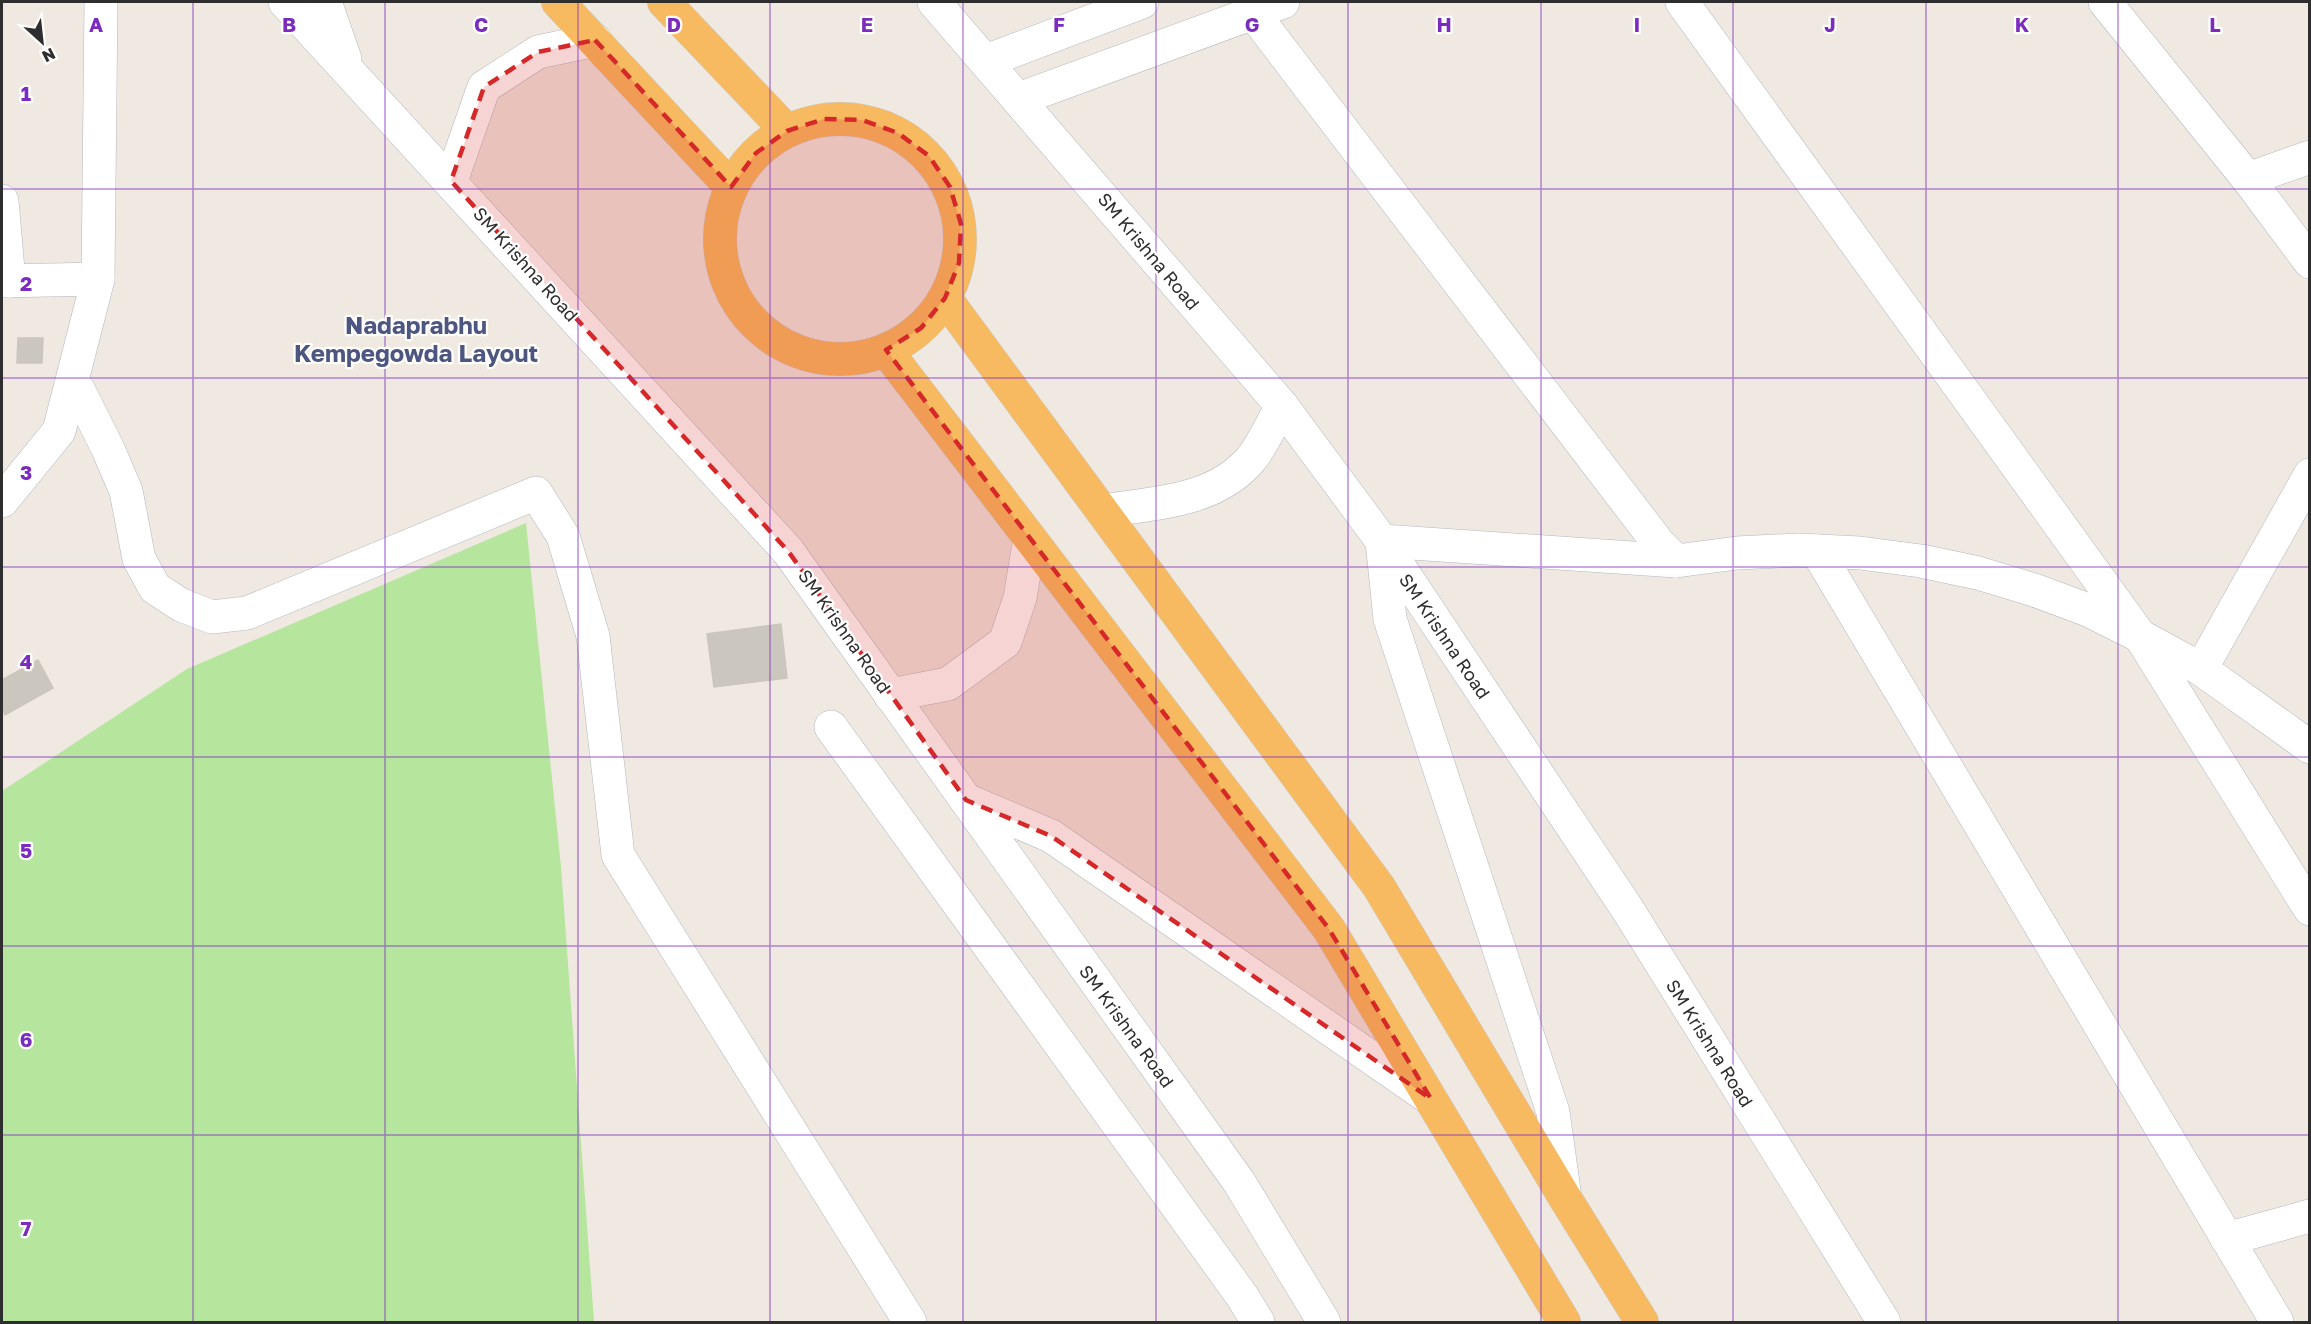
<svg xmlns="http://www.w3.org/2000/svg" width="2311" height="1324" font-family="'Golos Text',sans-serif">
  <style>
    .green { fill: #b6e59e }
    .building { fill: #cbc7bf; stroke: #cbc5ba; stroke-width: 1.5 }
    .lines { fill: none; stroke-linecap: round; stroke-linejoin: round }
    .minor-casing { stroke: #b4b7c1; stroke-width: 34 }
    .tertiary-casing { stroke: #b4b7c1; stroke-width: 34 }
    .trunk-casing { stroke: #c9c9c9; stroke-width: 34 }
    .minor { stroke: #fff; stroke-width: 33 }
    .tertiary { stroke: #fff; stroke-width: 33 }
    .trunk { stroke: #f8ba60; stroke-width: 33 }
    .marked { fill: #d62828; fill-opacity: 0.2; stroke: #d62828; stroke-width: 4.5; stroke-dasharray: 12 8; stroke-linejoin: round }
    .grid { fill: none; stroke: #7b2cbf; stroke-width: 1.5; stroke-opacity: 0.55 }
    .labels { text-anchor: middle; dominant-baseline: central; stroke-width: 4.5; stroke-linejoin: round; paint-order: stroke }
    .street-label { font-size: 18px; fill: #2e2e2e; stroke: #fff }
    .district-label { font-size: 24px; font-weight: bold; fill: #4d5680; stroke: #fff }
    .grid-label { font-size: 20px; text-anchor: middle; font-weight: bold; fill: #7b2cbf; stroke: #fff; stroke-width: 4.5; stroke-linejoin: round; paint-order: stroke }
  </style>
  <rect width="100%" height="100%" fill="#efe9e1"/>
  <polygon class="green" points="526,523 561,867 594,1322 2,1322 2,791 187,669"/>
  <g class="building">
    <polygon points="18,338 43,338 42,363 17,363"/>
    <polygon points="781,624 787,678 714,687 707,634"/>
    <polygon points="38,660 53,688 5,715 2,707 2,680"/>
  </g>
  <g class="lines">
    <defs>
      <g id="minor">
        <polyline points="1682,2 2140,636 2310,909"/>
        <polyline points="2105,2 2248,179 2310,262"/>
        <polyline points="1253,13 1659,544 1676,561"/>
        <polyline points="2248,179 2310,157"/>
        <polyline points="2,201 9,281"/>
        <polyline points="2,281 98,279"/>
        <polyline points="78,389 108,449 126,491 139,559 155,588 181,605 212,617 247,613 536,493 563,536 593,636 618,855 910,1322"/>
        <polyline points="1817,551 2277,1322"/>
        <polyline points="2201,669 2310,475"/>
        <polyline points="831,727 1242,1296 1258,1322"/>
        <polyline points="2227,1239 2310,1216"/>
      </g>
      <g id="tertiary">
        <polyline points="285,2 788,551 1239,1182 1324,1322"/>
        <polyline points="325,2 345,59"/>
        <polyline points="934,2 1282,406 1382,541 1628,910 1884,1322"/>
        <polyline points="986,61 1142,2"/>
        <polyline points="1019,99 1283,2"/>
        <polyline points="451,181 484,87 538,52 595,40"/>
        <polyline points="2,501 59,431 98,279 101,2"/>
        <path d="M 1102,511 C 1154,503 1215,502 1251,459 C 1263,444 1272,423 1282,406"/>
        <polyline points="890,695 948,684 1005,642 1020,598 1030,538"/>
        <polyline points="966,800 1051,836 1431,1099"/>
        <polyline points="1565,1198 1553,1112 1390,619 1382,541 1676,561 1737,553 1798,550 1860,553 1921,561 1978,573 2034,590 2088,610 2140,636 2201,669 2310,747"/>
      </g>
      <g id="trunk">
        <polyline points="558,2 731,187"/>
        <polyline points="664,2 787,131"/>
        <circle cx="840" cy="239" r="120"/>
        <polyline points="945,298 1379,887 1565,1198 1642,1322"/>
        <polyline points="886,350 1329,929 1564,1322"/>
      </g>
    </defs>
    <use href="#minor" class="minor-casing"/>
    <use href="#tertiary" class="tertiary-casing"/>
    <use href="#trunk" class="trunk-casing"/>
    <use href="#minor" class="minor"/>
    <use href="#tertiary" class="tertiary"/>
    <use href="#trunk" class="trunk"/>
  </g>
  <path class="marked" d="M 595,40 L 731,187 L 756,153 L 787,131 L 824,119 L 862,120 L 898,133 L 929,156 L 950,187 L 961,224 L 959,263 L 945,298 L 921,328 L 886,350 L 1329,929 L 1431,1099 L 1051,836 L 966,800 L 788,551 L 451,181 L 484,87 L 538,52 Z"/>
  <path class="grid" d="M 193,2 L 193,1322M 385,2 L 385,1322M 578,2 L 578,1322M 770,2 L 770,1322M 963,2 L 963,1322M 1156,2 L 1156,1322M 1348,2 L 1348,1322M 1541,2 L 1541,1322M 1733,2 L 1733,1322M 1926,2 L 1926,1322M 2118,2 L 2118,1322M 2,189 L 2310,189M 2,378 L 2310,378M 2,567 L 2310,567M 2,757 L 2310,757M 2,946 L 2310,946M 2,1135 L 2310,1135"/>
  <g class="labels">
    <g class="street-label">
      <text transform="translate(1149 251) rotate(50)">SM Krishna Road</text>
      <text transform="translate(526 264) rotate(48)">SM Krishna Road</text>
      <text transform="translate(845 631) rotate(55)">SM Krishna Road</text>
      <text transform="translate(1445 636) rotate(56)">SM Krishna Road</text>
      <text transform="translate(1127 1026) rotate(54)">SM Krishna Road</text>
      <text transform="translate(1710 1043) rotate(58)">SM Krishna Road</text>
    </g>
    <g class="district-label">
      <text x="416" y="324">Nadaprabhu<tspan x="416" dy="28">Kempegowda Layout</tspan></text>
    </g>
  </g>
  <g class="grid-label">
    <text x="96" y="32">A</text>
    <text x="289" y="32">B</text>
    <text x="481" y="32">C</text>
    <text x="674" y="32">D</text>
    <text x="867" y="32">E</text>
    <text x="1059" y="32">F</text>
    <text x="1252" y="32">G</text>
    <text x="1444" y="32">H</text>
    <text x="1637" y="32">I</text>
    <text x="1830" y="32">J</text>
    <text x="2022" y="32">K</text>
    <text x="2215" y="32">L</text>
    <text x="26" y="101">1</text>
    <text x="26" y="291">2</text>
    <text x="26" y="480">3</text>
    <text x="26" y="669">4</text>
    <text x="26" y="858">5</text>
    <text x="26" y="1047">6</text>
    <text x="26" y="1236">7</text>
  </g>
  <rect width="2311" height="1324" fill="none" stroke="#2e2e2e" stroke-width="6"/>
  <g transform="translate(42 42) rotate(153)" stroke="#ffffff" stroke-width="4.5" paint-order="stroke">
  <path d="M0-4.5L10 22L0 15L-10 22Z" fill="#2e2e2e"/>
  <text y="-9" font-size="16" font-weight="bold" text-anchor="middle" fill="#2e2e2e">N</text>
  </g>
</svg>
